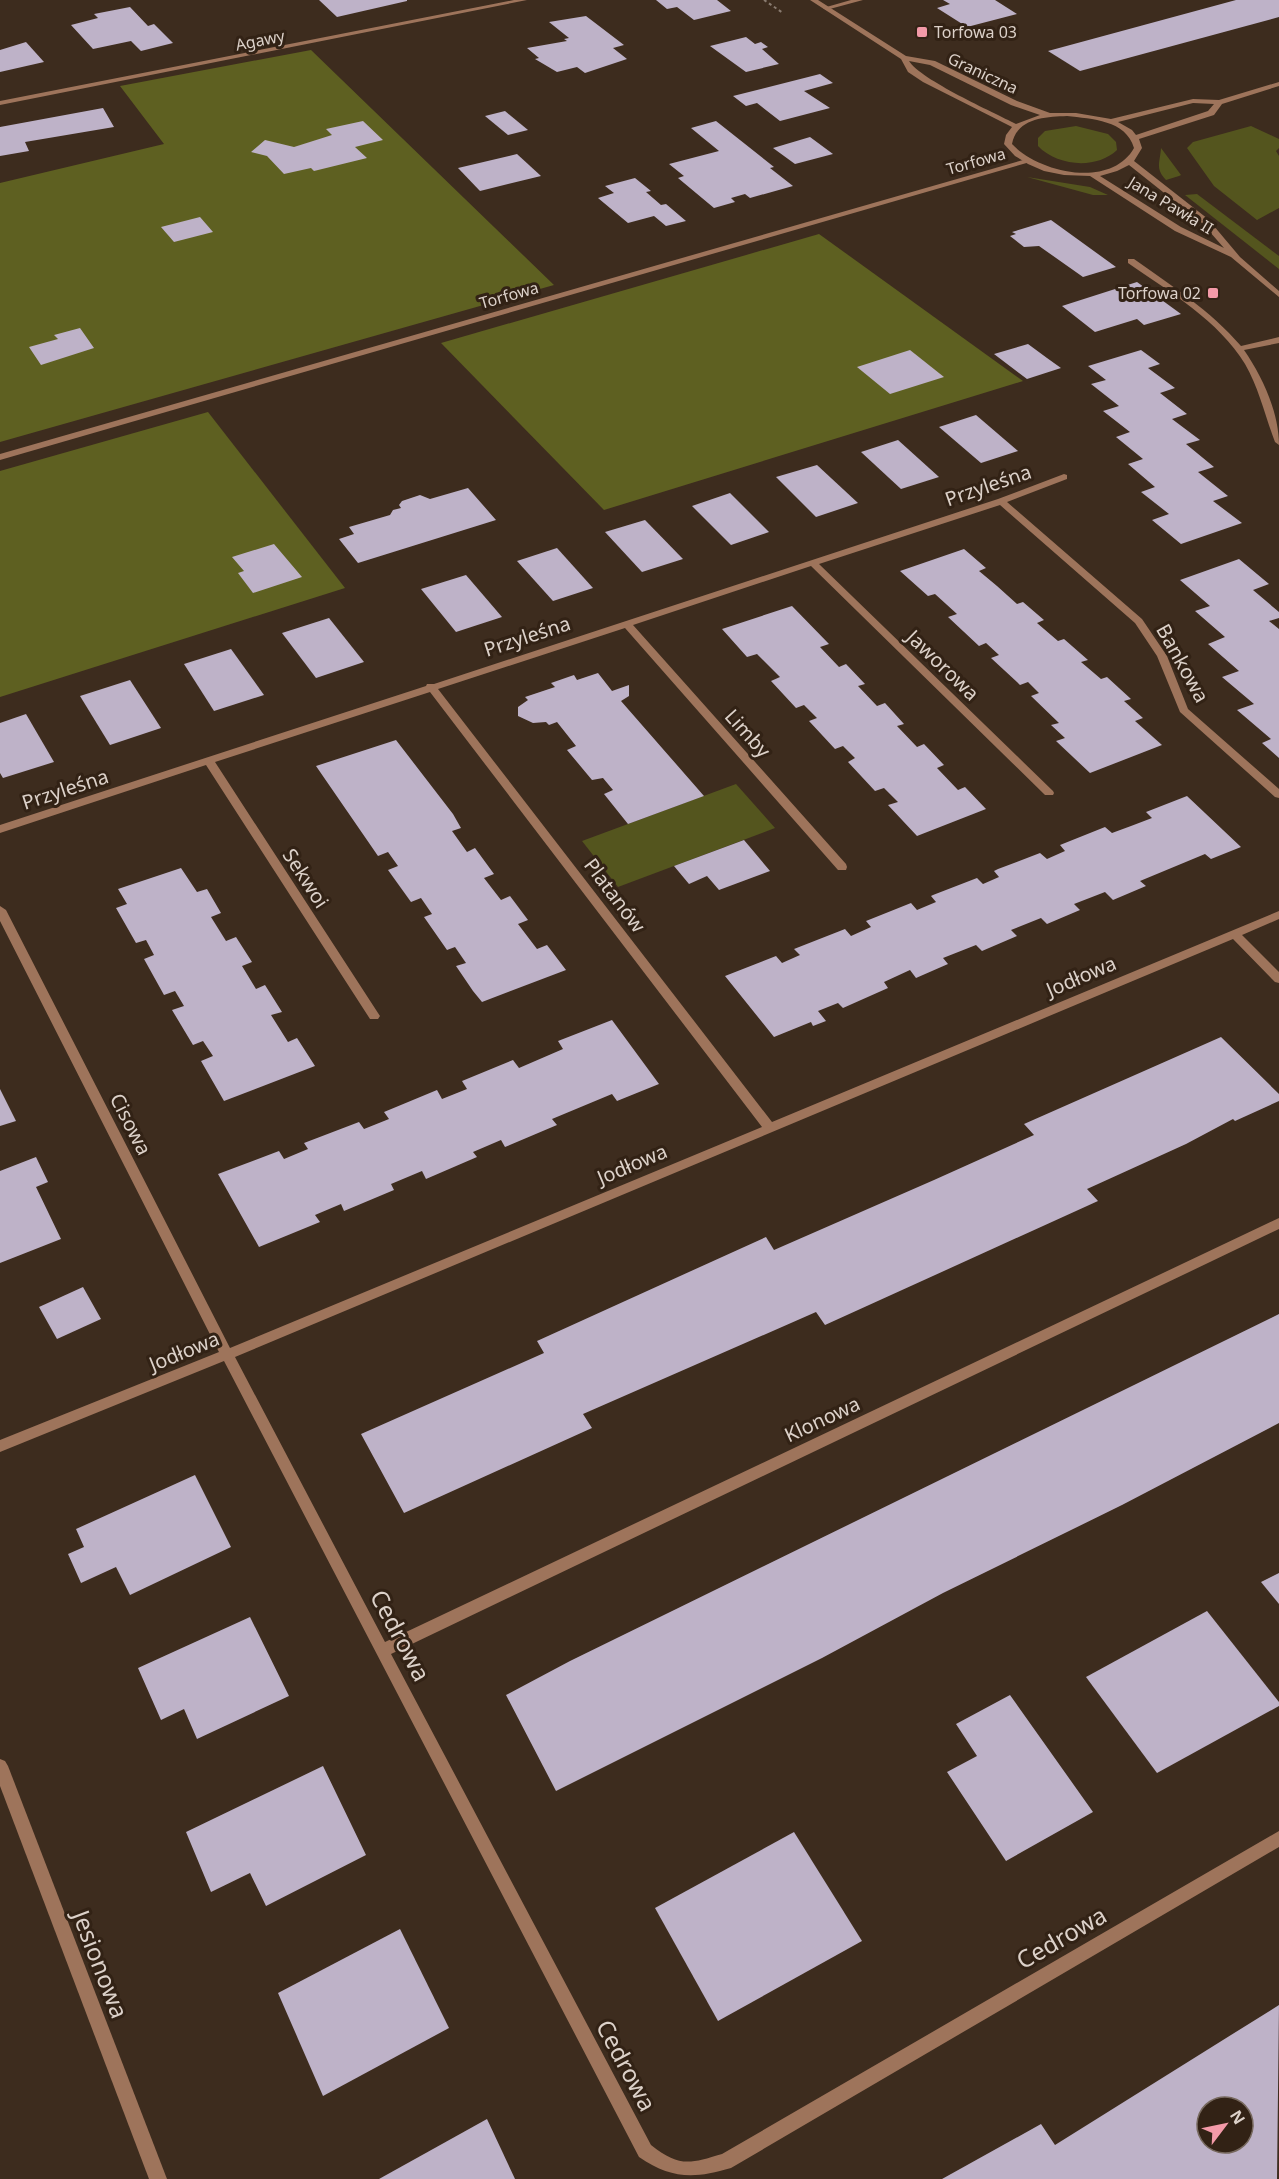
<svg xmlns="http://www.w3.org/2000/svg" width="1279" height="2179" font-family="'Noto Sans',sans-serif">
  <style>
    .green { fill: #54551e }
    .forest { fill: #5e6021 }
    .building { fill: #beb2c8; fill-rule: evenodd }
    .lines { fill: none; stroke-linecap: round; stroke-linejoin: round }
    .path { stroke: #897b70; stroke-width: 2; stroke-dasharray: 3 3; stroke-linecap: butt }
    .service { fill: #9e745b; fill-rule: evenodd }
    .minor { fill: #9e745b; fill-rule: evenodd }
    .tertiary { fill: #9e745b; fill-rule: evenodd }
    .poi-dot { fill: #f39aa8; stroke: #322215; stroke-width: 2 }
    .labels { text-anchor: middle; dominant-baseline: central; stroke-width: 6; stroke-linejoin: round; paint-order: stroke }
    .far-poi-label { font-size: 16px; fill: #dcd1c9; stroke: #322215; text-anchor: start }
    .far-street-label { font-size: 16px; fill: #dcd1c9; stroke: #322215 }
    .street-label { font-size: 20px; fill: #dcd1c9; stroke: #322215 }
    .near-street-label { font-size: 24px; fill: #dcd1c9; stroke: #322215 }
  </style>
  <rect width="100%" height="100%" fill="#3d2c1e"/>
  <g class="green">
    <path d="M 1076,126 L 1108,134 L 1116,142 L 1117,150 C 1096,170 1057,166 1038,146 L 1038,138 L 1045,131 Z"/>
    <polygon points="1251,126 1279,139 1279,148 1276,151 1279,156 1279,208 1257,220 1214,186 1187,148 1193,142"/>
    <path d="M 1161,148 L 1181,175 L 1179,176 L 1166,180 C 1155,168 1160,163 1161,148 Z"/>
    <polygon points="1027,177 1090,187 1108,195 1093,195"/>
    <polygon points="1197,194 1279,256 1279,269 1185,195"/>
    <polygon points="736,784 775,828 618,887 582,841"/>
  </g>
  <g class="forest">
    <polygon points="311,50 554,285 0,442 0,183 164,144 120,86"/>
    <polygon points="819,234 1023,381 604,510 441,343"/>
    <polygon points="208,412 345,588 0,697 0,471"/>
  </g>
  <g class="building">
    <polygon points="319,0 407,0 407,1 337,17"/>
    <polygon points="656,0 717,0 731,11 694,20 677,7 667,9"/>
    <polygon points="943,0 995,0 1017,14 967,27 937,8 950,4"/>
    <polygon points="1236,0 1279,0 1279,17 1080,71 1048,51"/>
    <polygon points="130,7 148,26 154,24 173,43 141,51 131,41 93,49 71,25 98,18 94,14"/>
    <polygon points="586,16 624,45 613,48 627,59 585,73 577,67 557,72 535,59 539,58 527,48 567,41 564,39 569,38 549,22"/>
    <polygon points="746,37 755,44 761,42 768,47 762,49 779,64 746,72 710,46"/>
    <polygon points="26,42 44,62 0,72 0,50"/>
    <polygon points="820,74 833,83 804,91 830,108 780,121 757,103 746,106 733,96"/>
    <polygon points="103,108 114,127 25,142 29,151 0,156 0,127"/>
    <polygon points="505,111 528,130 508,135 485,116"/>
    <polygon points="363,121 383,140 355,147 367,158 314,171 311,168 284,174 267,156 251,152 265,140 294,147 332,135 326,129"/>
    <polygon points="716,121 774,167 770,168 793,186 750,198 745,194 731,198 735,202 714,208 678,178 684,176 669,164 719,151 691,128"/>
    <polygon points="810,137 833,154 795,164 773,148"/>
    <polygon points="517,154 541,176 480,191 458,168"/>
    <polygon points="635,178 651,191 646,192 661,205 666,204 686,221 666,226 654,216 628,223 598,198 614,193 605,186"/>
    <polygon points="200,217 213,232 174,242 161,227"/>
    <polygon points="1051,220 1116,267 1083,277 1039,246 1024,247 1010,236 1016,234 1012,232"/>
    <polygon points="1137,282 1181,314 1144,325 1137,319 1095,332 1062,306"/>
    <polygon points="80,328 94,348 41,365 29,347 58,339 54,335"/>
    <polygon points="1028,344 1047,358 1061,368 1027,379 994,354"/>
    <polygon points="910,350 944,377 890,394 857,367"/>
    <polygon points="1141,350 1160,364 1148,368 1175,388 1160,393 1187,414 1172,419 1200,440 1186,444 1214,467 1198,472 1228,496 1213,501 1242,523 1181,544 1152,520 1169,514 1141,492 1155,487 1128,464 1143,459 1116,437 1130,432 1103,411 1119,406 1091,384 1106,380 1088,366"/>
    <polygon points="976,415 1018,451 981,463 939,427"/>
    <polygon points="898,440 939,477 901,489 861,452"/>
    <polygon points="817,465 858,503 816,517 776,477"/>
    <polygon points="468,488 496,520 358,563 339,539 354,534 349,527 390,515 393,510 401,508 399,505 402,501 420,495 430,499"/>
    <polygon points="730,493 769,532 731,545 692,506"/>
    <polygon points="645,520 683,559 642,572 605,532"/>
    <polygon points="274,544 302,577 253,593 238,573 244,571 232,557"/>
    <polygon points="557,548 593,588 553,601 517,561"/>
    <polygon points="964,549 986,568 979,571 997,586 1017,604 1023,602 1044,620 1037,623 1058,641 1064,639 1088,660 1081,662 1101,679 1107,677 1131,699 1124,701 1143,718 1135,721 1162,745 1090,773 1056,741 1065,738 1051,725 1059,723 1031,696 1039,693 1028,682 1020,685 1017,682 991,658 999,655 986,643 979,646 948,617 957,614 935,594 928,596 900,571"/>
    <polygon points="1239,559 1269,584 1253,590 1279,612 1279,618 1269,621 1279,629 1279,758 1262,743 1271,739 1237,710 1254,704 1222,677 1239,671 1208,644 1225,637 1195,611 1210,606 1180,580"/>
    <polygon points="466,575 502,617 456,632 421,589"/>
    <polygon points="792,606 829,644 820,647 839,667 846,664 865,684 858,686 877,706 885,703 904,724 897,726 917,747 924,744 944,765 937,768 958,790 965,787 986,809 917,836 888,805 898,802 884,788 875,791 848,762 855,758 843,746 835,749 809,721 817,718 804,705 796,708 771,681 780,677 757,654 747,657 722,629"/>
    <polygon points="329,618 364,662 316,678 282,633"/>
    <polygon points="231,649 264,695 214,711 184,664"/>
    <polygon points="598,673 612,691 629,685 629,696 621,701 704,796 628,824 604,794 613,790 603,778 592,780 567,750 576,746 557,722 549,725 546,722 533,723 518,716 518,707 528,700 525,697 555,687 551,683 574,675 577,680"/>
    <polygon points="130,680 161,728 110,745 80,696"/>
    <polygon points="26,714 54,762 3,778 0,773 0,723"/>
    <polygon points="396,740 453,814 461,828 452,831 467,852 475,848 494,874 484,878 501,900 510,896 528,920 518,924 537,949 547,945 566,970 482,1002 473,991 456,966 466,963 455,947 447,950 424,917 432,914 421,898 411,902 388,870 398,866 388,852 378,856 316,766"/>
    <polygon points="1187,796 1241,847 1211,859 1205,854 1140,881 1146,886 1113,900 1105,892 1074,904 1080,910 1047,924 1041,918 1011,930 1017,936 982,951 976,945 943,958 948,964 916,978 910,970 884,982 888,988 843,1008 838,1003 818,1011 826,1021 813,1026 811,1022 774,1037 725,976 776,956 782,963 800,955 794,949 845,929 851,936 871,927 866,921 911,903 917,910 936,902 931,896 933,895 977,878 983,884 999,877 994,871 998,869 1040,853 1047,859 1065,851 1060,845 1105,827 1112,833 1131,826 1152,818 1146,812"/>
    <polygon points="744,840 770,871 719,890 707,876 689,884 674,866"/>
    <polygon points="181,868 197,892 207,889 221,913 211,917 226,941 236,937 252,962 242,966 256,989 265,985 282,1012 271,1015 288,1042 297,1038 315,1066 224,1101 201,1061 213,1056 203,1041 193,1045 172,1010 184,1006 175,991 164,995 144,959 154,955 146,940 136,943 116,908 127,904 118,889"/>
    <polygon points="612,1020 659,1084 617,1101 612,1094 552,1119 557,1125 505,1147 501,1140 473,1152 477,1157 426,1179 422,1171 391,1184 394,1190 344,1211 341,1204 315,1215 320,1222 259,1247 218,1174 279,1151 284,1159 308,1149 304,1143 359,1122 364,1129 389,1119 384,1112 437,1090 442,1099 467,1089 462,1081 513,1060 519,1068 563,1049 558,1041"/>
    <polygon points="1221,1037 1279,1094 1279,1101 1235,1121 1233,1119 1186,1144 1087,1189 1098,1201 1043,1226 825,1325 816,1312 583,1414 592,1428 404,1513 361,1434 544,1353 537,1341 766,1237 774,1250 934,1180 1034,1135 1024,1124"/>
    <polygon points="0,1089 16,1121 0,1126"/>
    <polygon points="36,1157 48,1182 36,1187 61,1239 0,1263 0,1171"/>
    <polygon points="83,1287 101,1319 57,1339 39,1307"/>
    <polygon points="1279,1314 1279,1423 1122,1505 943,1593 822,1658 556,1791 506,1695 570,1661"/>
    <polygon points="195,1475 231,1547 130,1595 116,1567 81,1583 68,1554 84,1547 76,1529"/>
    <polygon points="1279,1573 1279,1604 1261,1582"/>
    <polygon points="1207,1611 1279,1702 1279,1706 1157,1773 1086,1677"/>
    <polygon points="250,1617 289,1696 197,1739 184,1709 161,1720 138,1668"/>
    <polygon points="1010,1695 1093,1812 1006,1861 947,1772 977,1756 956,1724"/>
    <polygon points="323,1766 366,1855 266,1906 250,1873 211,1892 186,1832"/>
    <polygon points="794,1832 862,1941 718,2021 655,1908"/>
    <polygon points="400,1929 449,2028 323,2096 278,1993"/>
    <path d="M 1279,2005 L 1277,2179 L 942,2179 L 1041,2124 L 1055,2145 ZM 1207,2107 L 1243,2107 L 1243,2143 L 1207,2143 Z"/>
    <polygon points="487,2119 515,2179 379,2179"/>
  </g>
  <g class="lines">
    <polyline class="path" points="764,0 783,13"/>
    <path class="service" d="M 1128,259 L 1134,259 C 1172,286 1210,310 1241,346 L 1279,337 L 1279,343 L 1244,350 C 1262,376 1279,412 1279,445 L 1275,442 C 1265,416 1259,388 1245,364 C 1219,321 1170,292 1128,263 Z"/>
    <g class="minor">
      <polygon points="514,0 527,0 0,105 0,101"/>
      <polygon points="851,0 863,0 826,10 823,8"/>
      <polygon points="1023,160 1030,162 0,460 0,454"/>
      <path d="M 1064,474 L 1067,475 L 1067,479 L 1007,502 L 1142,619 L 1167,656 L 1188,709 L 1279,789 L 1279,798 L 1275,797 L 1180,712 L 1157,656 L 1135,623 L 1000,505 L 819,564 L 1053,791 L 1054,793 L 1053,795 L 1045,795 L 811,566 L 633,625 L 846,864 L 847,867 L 846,870 L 838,870 L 625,628 L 438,689 L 772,1122 L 1279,911 L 1279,919 L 1242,935 L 1279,972 L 1279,983 L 1275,982 L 1233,939 L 235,1357 L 385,1642 L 1279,1218 L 1279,1229 L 391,1654 L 651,2145 C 679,2167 689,2164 722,2154 L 1279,1831 L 1279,1847 L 731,2168 C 694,2179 671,2179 639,2157 L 224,1361 L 0,1452 L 0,1440 L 219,1352 L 0,921 L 0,906 L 6,910 L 230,1348 L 762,1127 L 430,692 L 215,762 L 378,1013 L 380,1016 L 378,1019 L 370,1019 L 206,765 L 0,833 L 0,825 L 426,686 L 427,684 L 434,684 L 998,499 Z"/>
      <polygon points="0,1759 5,1761 8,1766 167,2179 149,2179 0,1786"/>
    </g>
    <path class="tertiary" d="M 810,0 L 818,0 L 906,56 L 935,61 L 1017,101 L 1050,113 L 1076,113 L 1111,119 L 1193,99 L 1219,100 L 1279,82 L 1279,86 L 1222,104 L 1214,115 L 1139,139 L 1142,148 L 1134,161 L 1208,219 L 1240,257 L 1279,291 L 1279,297 L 1231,257 L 1175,231 L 1090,176 L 1064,175 L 1044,171 L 1028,164 L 1015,156 L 1004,144 L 1006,135 L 1012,127 L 923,82 L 908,72 L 901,59 ZM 909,61 L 930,65 L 1011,105 L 1040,115 L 1016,124 C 993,112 921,80 909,61 ZM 1193,103 L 1214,104 L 1208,111 L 1136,135 L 1132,130 L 1118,122 ZM 1067,116 C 1092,119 1126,120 1134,148 C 1111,189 1039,173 1012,144 C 1017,118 1045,117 1067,116 ZM 1129,165 L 1202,223 L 1224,248 L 1181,227 L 1100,176 L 1117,171 Z"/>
  </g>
  <g class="poi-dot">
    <rect x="916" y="26" width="12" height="12" rx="3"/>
    <rect x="1207" y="287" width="12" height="12" rx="3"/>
  </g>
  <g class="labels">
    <g class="far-poi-label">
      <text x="934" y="32">Torfowa 03</text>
      <text x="1201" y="293" text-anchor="end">Torfowa 02</text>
    </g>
    <g class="far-street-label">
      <text transform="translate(260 40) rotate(-11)">Agawy</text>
      <text transform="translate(983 73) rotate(25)">Graniczna</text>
      <text transform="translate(976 161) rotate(-16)">Torfowa</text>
      <text transform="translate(1171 205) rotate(31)">Jana Pawła II</text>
      <text transform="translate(509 295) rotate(-16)">Torfowa</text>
    </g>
    <g class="street-label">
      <text transform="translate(988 485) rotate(-19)">Przyleśna</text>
      <text transform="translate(527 636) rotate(-18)">Przyleśna</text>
      <text transform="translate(1183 663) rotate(61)">Bankowa</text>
      <text transform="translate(943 665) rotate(44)">Jaworowa</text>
      <text transform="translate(748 733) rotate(48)">Limby</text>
      <text transform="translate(65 789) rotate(-18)">Przyleśna</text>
      <text transform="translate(306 878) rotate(57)">Sekwoi</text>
      <text transform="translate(615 895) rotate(53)">Platanów</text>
      <text transform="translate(1081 976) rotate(-23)">Jodłowa</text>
      <text transform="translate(131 1124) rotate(63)">Cisowa</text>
      <text transform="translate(632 1164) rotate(-23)">Jodłowa</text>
      <text transform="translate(184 1351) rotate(-22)">Jodłowa</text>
      <text transform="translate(822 1419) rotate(-25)">Klonowa</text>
    </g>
    <g class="near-street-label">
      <text transform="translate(401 1635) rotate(62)">Cedrowa</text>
      <text transform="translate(1061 1937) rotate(-30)">Cedrowa</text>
      <text transform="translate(101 1964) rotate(69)">Jesionowa</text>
      <text transform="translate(627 2065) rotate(62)">Cedrowa</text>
    </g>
  </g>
  <g transform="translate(1225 2125) rotate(58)"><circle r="28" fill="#322215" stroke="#76685d" stroke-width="1.5"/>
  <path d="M0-4.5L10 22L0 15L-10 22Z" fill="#f39aa8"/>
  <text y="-9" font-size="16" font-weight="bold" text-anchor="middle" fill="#dcd1c9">N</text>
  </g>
</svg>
